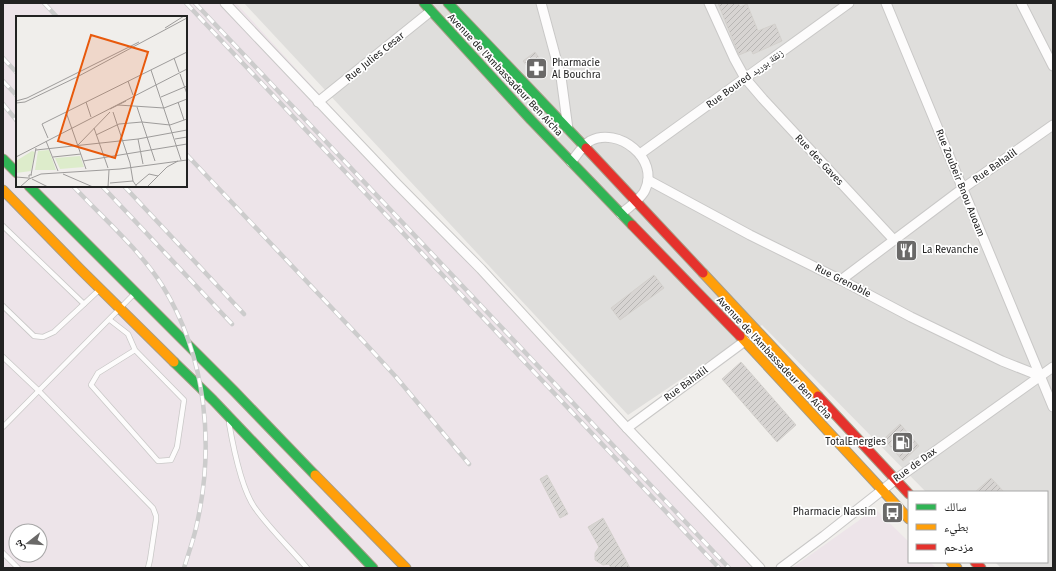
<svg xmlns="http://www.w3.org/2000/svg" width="1056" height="571" font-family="'Fira Sans','Noto Naskh Arabic',sans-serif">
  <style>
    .residential { fill: #dfdedc }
    .industrial { fill: #ede4e9; fill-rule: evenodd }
    .building { fill: url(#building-hatch); stroke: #d3d0cc }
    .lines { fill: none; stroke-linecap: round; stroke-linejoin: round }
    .lane-casing { stroke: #c9c8c7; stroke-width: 6 }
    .street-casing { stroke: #c9c8c7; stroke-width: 11 }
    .fast-casing { stroke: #a79c86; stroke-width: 11 }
    .slow-casing { stroke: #a79c86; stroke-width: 11 }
    .jam-casing { stroke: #a79c86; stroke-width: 11 }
    .lane { stroke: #fdfcfc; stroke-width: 4.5 }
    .street { stroke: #fdfcfc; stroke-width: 9 }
    .fast { stroke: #30b455; stroke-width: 9 }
    .slow { stroke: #ff9f0a; stroke-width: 9 }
    .jam { stroke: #e5322d; stroke-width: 9 }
    .rail-casing { stroke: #ccc; stroke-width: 4.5 }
    .rail { stroke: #fff; stroke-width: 3; stroke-dasharray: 9; stroke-linecap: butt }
    .labels { text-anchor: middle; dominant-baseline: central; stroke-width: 3.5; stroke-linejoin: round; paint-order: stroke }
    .street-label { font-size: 10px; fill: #222; stroke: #fff }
    .poi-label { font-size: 10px; fill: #222; stroke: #fff; text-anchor: start }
    .inset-road { fill: none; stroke: #9e9c9b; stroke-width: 1 }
    .view { fill: #e8590c; fill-opacity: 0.15; stroke: #e8590c; stroke-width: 2 }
    .inset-edge { fill: none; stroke: #222; stroke-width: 2 }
  </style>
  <defs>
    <pattern id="building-hatch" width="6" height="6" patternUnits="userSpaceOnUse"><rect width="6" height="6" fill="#d7d4d2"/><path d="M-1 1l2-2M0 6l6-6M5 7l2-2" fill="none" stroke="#b8b6b4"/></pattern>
  </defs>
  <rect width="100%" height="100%" fill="#f0eeeb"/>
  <polygon class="residential" points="244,3 1053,3 1053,568 1001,568 995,562 1047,562 1047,492 926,492 762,325 628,415"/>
  <g class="industrial">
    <path d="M 3,3 L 236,3 L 754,568 L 3,568 ZM 17,17 L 186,17 L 186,186 L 17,186 ZM 16,531 L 40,531 L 40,555 L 16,555 Z"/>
    <polygon points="875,509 909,542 909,562 930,562 936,568 792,568"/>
  </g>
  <g class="building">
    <polygon points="718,3 738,3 740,7 747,4 758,31 775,24 782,41 753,54 751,50 739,55"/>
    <polygon points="535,52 545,67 534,75 523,61"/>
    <polygon points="654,275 664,288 620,320 611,308"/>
    <polygon points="741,362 796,425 777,442 722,379"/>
    <polygon points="900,424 919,446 903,461 884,439"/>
    <polygon points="547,475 568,514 560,518 540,479"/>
    <polygon points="991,478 1004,492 975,492"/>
    <polygon points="603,518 630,568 611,568 609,564 603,565 595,560 595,553 599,547 588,527"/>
  </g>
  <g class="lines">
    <defs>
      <g id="lane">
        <polyline points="3,226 84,304"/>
        <polyline points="3,306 34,336 43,337 54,332 99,290"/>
        <polyline points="110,320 128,334 135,350 184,400 177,447 171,460 158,461 91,385 98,373 135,350"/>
        <polyline points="3,357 39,391 153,508 156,516 156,520 150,560 148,568"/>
        <path d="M 229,423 C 233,446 242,490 255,508 C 270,529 290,548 307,568"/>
        <polyline points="3,427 134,294"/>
        <polyline points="3,553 18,568"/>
      </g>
      <g id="street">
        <polyline points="225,3 397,184 481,269 627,428 760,568"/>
        <polyline points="541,3 561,77 568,129"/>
        <polyline points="709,3 734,58 745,78 763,99 894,240"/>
        <polyline points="886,3 1053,407"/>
        <polyline points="1021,3 1053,66"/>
        <polyline points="318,102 431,11"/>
        <polyline points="640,154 849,3"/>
        <path d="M 571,162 C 577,155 582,146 590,141 C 618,126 660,159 645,190 C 642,198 628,208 621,214"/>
        <polyline points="648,180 750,235 841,280 911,317 1002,361 1040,376"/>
        <polyline points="841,280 962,189 1053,125"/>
        <polyline points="627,428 745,341"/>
        <polyline points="781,568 824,536 895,480 1053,367"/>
      </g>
      <g id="fast">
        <polyline points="424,3 531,120 632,225"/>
        <polyline points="448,3 586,148"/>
        <polyline points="3,159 17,173"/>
        <polyline points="29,186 234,391 315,475"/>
        <polyline points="174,362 213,400 373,568"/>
      </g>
      <g id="slow">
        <polyline points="3,190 80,269 174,362"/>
        <polyline points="703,273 818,396"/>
        <polyline points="740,336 909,519"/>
        <polyline points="315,475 406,568"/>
        <polyline points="951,562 957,568"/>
      </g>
      <g id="jam">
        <polyline points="586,148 703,273"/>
        <polyline points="632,225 740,336"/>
        <polyline points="818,396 909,494"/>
        <polyline points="975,562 981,568"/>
      </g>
    </defs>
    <use href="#lane" class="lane-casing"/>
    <use href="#street" class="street-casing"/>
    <use href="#fast" class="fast-casing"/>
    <use href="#slow" class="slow-casing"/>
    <use href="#jam" class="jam-casing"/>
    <use href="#lane" class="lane"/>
    <use href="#street" class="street"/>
    <use href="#fast" class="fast"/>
    <use href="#slow" class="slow"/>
    <use href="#jam" class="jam"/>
    <defs>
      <g id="rail">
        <polyline points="44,3 57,17"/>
        <polyline points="186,3 719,568"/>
        <polyline points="195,3 729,568"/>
        <polyline points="3,58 17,73"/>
        <polyline points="3,81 17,96"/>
        <polyline points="3,104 17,121"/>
        <polyline points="186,154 365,343 396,377 469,464"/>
        <path d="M 73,186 C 103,218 138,248 162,285 C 207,357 215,447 196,528 C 193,541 188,555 184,568"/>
        <polyline points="102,186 232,324"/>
        <polyline points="124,186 244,314"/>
      </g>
    </defs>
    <use href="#rail" class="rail-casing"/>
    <use href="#rail" class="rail"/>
  </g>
  <defs>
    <symbol id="pharmacy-square" viewBox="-11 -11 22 22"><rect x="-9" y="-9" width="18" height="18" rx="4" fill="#6a6968" stroke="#fff"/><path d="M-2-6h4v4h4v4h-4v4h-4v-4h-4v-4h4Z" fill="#fff"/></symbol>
    <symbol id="restaurant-square" viewBox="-11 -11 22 22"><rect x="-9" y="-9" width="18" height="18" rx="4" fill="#6a6968" stroke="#fff"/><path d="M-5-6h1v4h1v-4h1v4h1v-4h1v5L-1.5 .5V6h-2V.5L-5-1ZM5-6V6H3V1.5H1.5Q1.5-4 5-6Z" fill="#fff"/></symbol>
    <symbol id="fuel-square" viewBox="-11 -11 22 22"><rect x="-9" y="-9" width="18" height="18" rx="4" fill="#6a6968" stroke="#fff"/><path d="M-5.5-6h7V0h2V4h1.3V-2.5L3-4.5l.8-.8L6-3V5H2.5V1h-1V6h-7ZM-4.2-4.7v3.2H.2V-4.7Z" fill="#fff"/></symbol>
    <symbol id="bus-square" viewBox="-11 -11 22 22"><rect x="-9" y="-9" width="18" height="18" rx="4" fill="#6a6968" stroke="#fff"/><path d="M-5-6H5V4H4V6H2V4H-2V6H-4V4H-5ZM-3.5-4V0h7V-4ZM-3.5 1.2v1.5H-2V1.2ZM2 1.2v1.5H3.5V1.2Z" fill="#fff"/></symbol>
  </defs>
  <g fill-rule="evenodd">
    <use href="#pharmacy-square" x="524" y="56" width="25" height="25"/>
    <use href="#restaurant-square" x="894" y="238" width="25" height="25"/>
    <use href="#fuel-square" x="890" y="430" width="25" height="25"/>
    <use href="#bus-square" x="880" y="500" width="25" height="25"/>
  </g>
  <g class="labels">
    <g class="street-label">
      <text transform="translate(375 57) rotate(-39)">Rue Julies Cesar</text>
      <text transform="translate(505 75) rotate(47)">Avenue de l'Ambassadeur Ben Aicha</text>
      <text transform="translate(745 79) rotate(-36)">Rue Boured زنقة بوريد</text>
      <text transform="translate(819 160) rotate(47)">Rue des Gaves</text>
      <text transform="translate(995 166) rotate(-35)">Rue Bahalil</text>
      <text transform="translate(960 183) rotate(68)">Rue Zoubeir Bnou Auoam</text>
      <text transform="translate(843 281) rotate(27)">Rue Grenoble</text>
      <text transform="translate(774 358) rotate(47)">Avenue de l'Ambassadeur Ben Aicha</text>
      <text transform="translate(686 384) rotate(-36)">Rue Bahalil</text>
      <text transform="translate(915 465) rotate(-36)">Rue de Dax</text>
    </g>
    <g class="poi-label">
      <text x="552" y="63">Pharmacie<tspan x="552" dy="12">Al Bouchra</tspan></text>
      <text x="922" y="250">La Revanche</text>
      <text x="886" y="442" text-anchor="end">TotalEnergies</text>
      <text x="876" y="512" text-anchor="end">Pharmacie Nassim</text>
    </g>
  </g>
  <g transform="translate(16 16)">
    <rect width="171" height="171" fill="#f0eeeb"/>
    <path d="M 33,134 L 40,154 L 19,154 L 22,135 ZM 16,135 L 19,136 L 15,155 L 0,157 L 0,145 ZM 64,140 L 68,151 L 44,153 L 39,142 Z" fill="#ddeccb"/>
    <path class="inset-road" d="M 149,12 L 168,0M 158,42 L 163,56M 135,54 L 165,144M 164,58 L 171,78M 112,65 L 117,79M 145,81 L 171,70M 0,85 L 11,82 L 123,26M 70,86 L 75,101M 162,86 L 168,104M 0,87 L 9,86 L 61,61 L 171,2M 102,89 L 148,92 L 171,83M 121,91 L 139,145M 94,93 L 110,85M 50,96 L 70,153M 97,96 L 114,147 L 117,165 L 121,171M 78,112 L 92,152M 80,119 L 103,108 L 126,106 L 154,109 L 171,103M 32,122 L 26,108 L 171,36M 122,123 L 127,148M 159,123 L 171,121M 30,125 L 42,155M 62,129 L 94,96M 20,134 L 122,123 L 171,114M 0,141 L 171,53M 37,141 L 65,138M 67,145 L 171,128M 47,158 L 77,171M 15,159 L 20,132M 0,161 L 12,162M 13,163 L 25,158 L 104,153 L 171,144M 16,163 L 32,171M 94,167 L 117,165M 120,169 L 133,158 L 142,160M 4,171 L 13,163 L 13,159 L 16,159M 92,171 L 93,154M 131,171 L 151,151 L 162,145"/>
    <path class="view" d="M 75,19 L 132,36 L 99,142 L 42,125 Z"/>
    <rect width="171" height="171" class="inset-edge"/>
  </g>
  <rect width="1056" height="571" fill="none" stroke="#222222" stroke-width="8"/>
  <rect x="908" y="491" width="140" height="72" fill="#ffffff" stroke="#a7a7a7"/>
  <rect x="916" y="504" width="20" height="6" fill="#30b455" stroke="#a7a7a7"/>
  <text x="944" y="511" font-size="12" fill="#222222">سالك</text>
  <rect x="916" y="524" width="20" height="6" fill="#ff9f0a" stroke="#a7a7a7"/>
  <text x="944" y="531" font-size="12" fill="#222222">بطيء</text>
  <rect x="916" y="544" width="20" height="6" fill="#e5322d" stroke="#a7a7a7"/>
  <text x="944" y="551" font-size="12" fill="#222222">مزدحم</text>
  <g transform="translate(28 543) rotate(253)"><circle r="19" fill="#ffffff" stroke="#a7a7a7"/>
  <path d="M0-3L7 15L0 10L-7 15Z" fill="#6a6968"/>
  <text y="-6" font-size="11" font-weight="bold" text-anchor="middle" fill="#222222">ش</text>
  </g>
</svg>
